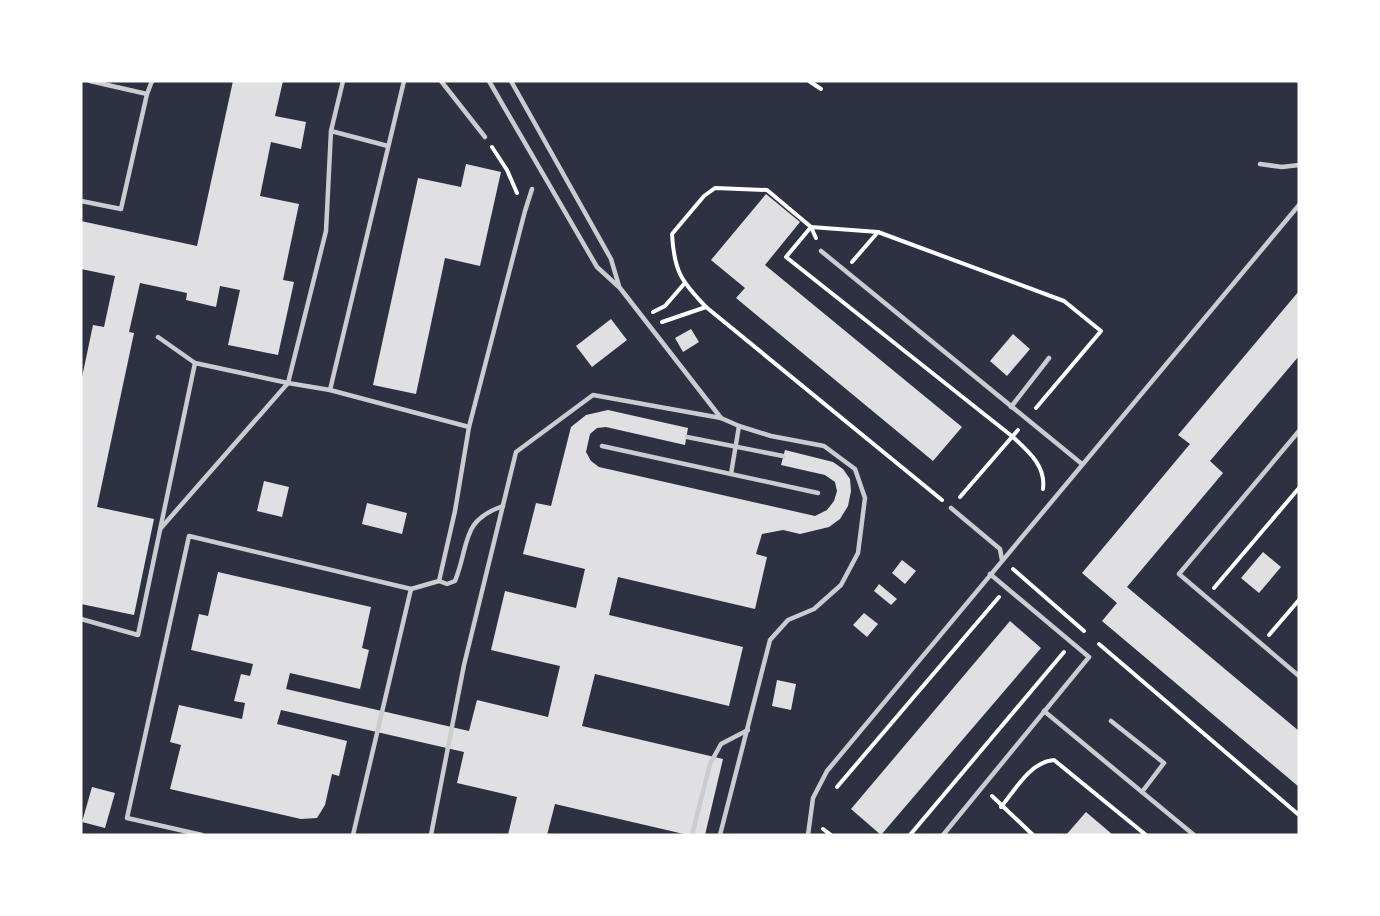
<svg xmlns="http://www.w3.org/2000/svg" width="1380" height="916" font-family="Lato,sans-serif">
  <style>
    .building { fill: #e0e0e3 }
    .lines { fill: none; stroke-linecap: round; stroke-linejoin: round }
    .path { stroke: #fff; stroke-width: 4 }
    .service { stroke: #caccd0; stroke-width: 4.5 }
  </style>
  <rect width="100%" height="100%" fill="#2d3142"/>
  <g class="building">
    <polygon points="233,81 283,81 275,116 306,122 301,149 271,142 260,196 299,204 283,280 294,282 278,355 228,345 240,290 220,286 216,307 186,300 187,293 140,283 129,332 134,333 97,507 154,519 134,615 81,604 81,382 93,325 104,327 115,276 81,269 81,221 197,246"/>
    <polygon points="466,164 501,172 480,266 445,258 416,394 373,385 418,178 461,187"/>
    <polygon points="766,194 800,222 765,265 962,427 933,461 736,298 745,288 711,260"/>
    <polygon points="1299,291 1299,356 1210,461 1223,473 1127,587 1299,731 1299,787 1102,621 1117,603 1082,573 1190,444 1178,435"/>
    <polygon points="611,319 627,340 592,367 576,346"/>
    <polygon points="691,329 699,342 683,352 675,338"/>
    <polygon points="1013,334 1030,349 1007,376 990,361"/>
    <polygon points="608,410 688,428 685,445 606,427 597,428 590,434 586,452 591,461 599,467 815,516 827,510 834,501 837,491 835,482 825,475 781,465 785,450 833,462 843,469 850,479 851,491 848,506 840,519 829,527 800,534 783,530 762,534 756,554 767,557 755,609 618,577 609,615 743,647 729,706 595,674 582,726 723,759 705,835 688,835 555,804 547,835 508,835 517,797 457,783 464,752 281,710 277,724 347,741 339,776 332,774 325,805 317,818 301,819 170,789 181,745 170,742 179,705 242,719 245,703 234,701 241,674 250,676 253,664 191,650 199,614 208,616 218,572 371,607 362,648 369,650 360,689 290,673 286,689 469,731 477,700 548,717 560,666 491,650 505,591 576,608 585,569 523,554 536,503 551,506 571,427 586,415"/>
    <polygon points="264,481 289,487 282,517 257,511"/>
    <polygon points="367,503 407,513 402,534 362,524"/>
    <polygon points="1263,552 1281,567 1259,593 1241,578"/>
    <polygon points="902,560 916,571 905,584 892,573"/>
    <polygon points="879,584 897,599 891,605 874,591"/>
    <polygon points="864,613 878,624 867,637 853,625"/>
    <polygon points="1010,621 1041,648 881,835 851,809"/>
    <polygon points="777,680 796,684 791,710 772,706"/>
    <polygon points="92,787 115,793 105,828 82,822"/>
    <polygon points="1086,812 1113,835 1066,835"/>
  </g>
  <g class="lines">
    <g class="path">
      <polyline points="809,81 821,89"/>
      <polyline points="492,147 507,170 517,193"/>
      <path d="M 811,227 L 786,257 L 1013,437 C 1029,452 1046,466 1043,489"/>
      <polyline points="811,227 878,232"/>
      <path d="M 816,238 L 811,227 L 767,190 L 715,188 L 704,196 L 672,234 C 674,271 681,281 706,307 L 942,500"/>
      <polyline points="852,262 878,232 1064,301 1101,331 1036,408"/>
      <polyline points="653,312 665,306 684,284"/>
      <polyline points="662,322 706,307"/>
      <polyline points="960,497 1018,430"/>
      <polyline points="1013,569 1084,631"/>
      <polyline points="1214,588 1299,488"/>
      <polyline points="1269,635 1299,600"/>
      <polyline points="1099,644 1299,815"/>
      <polyline points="837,787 999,597"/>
      <polyline points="992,796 1033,835"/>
      <path d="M 1001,807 C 1016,789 1030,762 1054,760 L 1146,835"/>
      <polyline points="823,829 831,835"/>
      <polyline points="910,835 1064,652"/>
    </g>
    <g class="service">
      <polyline points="90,81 147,94"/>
      <polyline points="441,81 485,137"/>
      <polyline points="489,81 597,267 620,288 721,418"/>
      <polyline points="511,81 611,259 619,286"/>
      <polyline points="331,131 388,146"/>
      <polyline points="1260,164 1282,167 1299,165"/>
      <polyline points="81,201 121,209 147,94 152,81"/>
      <polyline points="821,251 1082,464"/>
      <polyline points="158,337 195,363 288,383 330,390 469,427"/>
      <polyline points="330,390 404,81"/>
      <polyline points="1011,407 1049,358"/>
      <polyline points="1299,431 1179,574 1299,676"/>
      <polyline points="687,437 783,456"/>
      <polyline points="602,446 818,493"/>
      <polyline points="731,474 739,426"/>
      <polyline points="951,508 1000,549 1002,560"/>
      <polyline points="161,528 288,383 326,231 331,131 343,81"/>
      <path d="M 439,581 L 447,584 L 455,581 C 470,544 460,521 503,506"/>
      <polyline points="81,619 138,635 195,363"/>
      <polyline points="1044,711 1194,835"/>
      <polyline points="1111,721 1164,763 1142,792"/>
      <polyline points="202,835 127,818 189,536 411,589 439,581 455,511 469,427 525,211 532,189"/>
      <polyline points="353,835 411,589"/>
      <polyline points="431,835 464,665 516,452 593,395 721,418 739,426 771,436 824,446 855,469 865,498 858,553 841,585 814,609 788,620 770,640 720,835"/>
      <polyline points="692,835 710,764 721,744 748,730"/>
      <polyline points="808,835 813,798 827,771 1299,205"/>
      <polyline points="943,835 1089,657 990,574"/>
    </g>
  </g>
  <rect width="1380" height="916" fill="none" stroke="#ffffff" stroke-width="165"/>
</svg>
